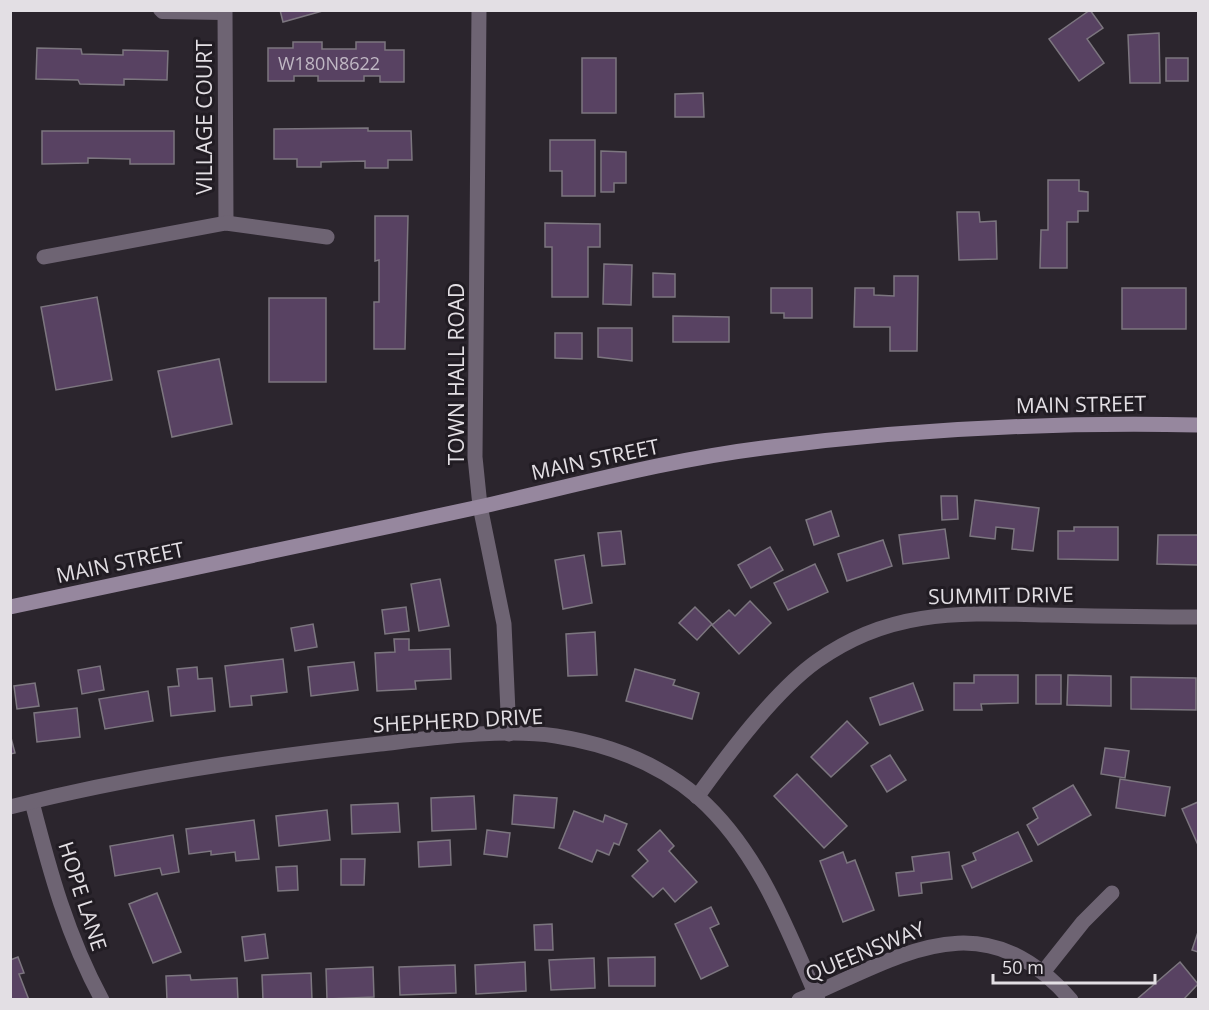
<svg xmlns="http://www.w3.org/2000/svg" width="1209" height="1010" font-family="'Open Sans',sans-serif">
  <style>
    .building { fill: #584262; stroke: #7c767f; stroke-width: 1.5 }
    .lines { fill: none; stroke-linecap: round; stroke-linejoin: round }
    .lane { stroke: #6e6473; stroke-width: 12 }
    .street { stroke: #6e6473; stroke-width: 15 }
    .secondary { stroke: #96879e; stroke-width: 15 }
    .labels { text-anchor: middle; dominant-baseline: central; stroke-width: 6; stroke-linejoin: round; paint-order: stroke }
    .number-label { font-size: 18px; fill: #c0b8c4 }
    .street-label { font-size: 21px; fill: #e3dfe4; stroke: #211c23 }
  </style>
  <rect width="100%" height="100%" fill="#2b252d"/>
  <g class="building">
    <polygon points="280,10 326,10 283,22"/>
    <polygon points="1090,10 1103,28 1087,39 1104,63 1079,81 1049,39"/>
    <polygon points="1159,33 1160,83 1130,83 1128,35"/>
    <polygon points="293,42 322,42 322,49 356,49 356,42 385,42 385,50 404,50 404,82 380,82 380,76 364,76 364,81 318,81 318,76 294,76 294,81 268,81 268,48 293,48"/>
    <polygon points="37,48 81,49 82,54 123,55 123,50 168,51 167,80 124,79 124,85 80,84 78,80 36,79"/>
    <rect x="582" y="58" width="34" height="55"/>
    <rect x="1166" y="58" width="22" height="23"/>
    <polygon points="703,93 704,117 675,117 675,94"/>
    <polygon points="368,128 368,131 411,131 412,160 388,160 388,168 365,168 365,161 321,162 321,167 297,167 297,159 274,159 274,129"/>
    <polygon points="42,131 174,131 174,164 130,164 130,159 88,158 88,163 42,164"/>
    <polygon points="550,140 595,140 595,196 562,196 562,171 550,171"/>
    <polygon points="601,151 626,152 626,183 614,183 614,192 601,192"/>
    <polygon points="1048,180 1079,180 1079,191 1088,192 1088,211 1078,211 1078,222 1067,222 1067,268 1040,268 1041,230 1048,230"/>
    <polygon points="957,212 979,212 980,222 996,221 997,259 959,260"/>
    <polygon points="375,216 408,216 405,349 374,349 374,302 379,302 379,260 375,261"/>
    <polygon points="545,223 600,224 600,247 588,247 588,297 552,297 552,247 545,247"/>
    <polygon points="604,264 632,265 631,305 603,304"/>
    <polygon points="653,273 675,274 675,297 653,297"/>
    <polygon points="894,276 918,276 917,351 890,351 890,327 854,327 855,288 874,288 874,295 894,296"/>
    <polygon points="771,288 812,288 812,318 784,318 784,313 771,313"/>
    <rect x="1122" y="288" width="64" height="41"/>
    <polygon points="97,297 112,380 56,390 41,307"/>
    <rect x="269" y="298" width="57" height="84"/>
    <polygon points="673,316 729,317 729,342 673,342"/>
    <polygon points="598,328 632,328 632,361 598,357"/>
    <polygon points="555,333 582,333 582,359 555,358"/>
    <polygon points="219,359 232,424 172,437 158,371"/>
    <polygon points="941,496 957,496 958,519 942,520"/>
    <polygon points="975,500 1039,508 1033,551 1012,549 1014,529 996,527 995,539 970,536"/>
    <polygon points="831,511 839,536 814,545 806,520"/>
    <polygon points="1074,527 1118,527 1118,560 1058,559 1058,531 1074,531"/>
    <polygon points="945,529 949,558 903,564 899,535"/>
    <polygon points="621,531 625,564 602,566 598,533"/>
    <polygon points="1158,535 1198,535 1198,565 1157,564"/>
    <polygon points="883,540 892,566 847,581 838,554"/>
    <polygon points="770,547 783,570 751,588 738,565"/>
    <polygon points="584,555 592,603 563,609 555,560"/>
    <polygon points="815,564 828,592 788,610 774,583"/>
    <polygon points="440,579 449,626 419,631 411,584"/>
    <polygon points="750,601 771,623 739,654 712,625 729,610 735,616"/>
    <polygon points="406,607 409,631 385,634 382,610"/>
    <polygon points="695,607 712,624 697,640 679,623"/>
    <polygon points="313,624 317,647 295,651 291,628"/>
    <polygon points="595,632 597,675 568,676 566,634"/>
    <polygon points="394,639 409,639 409,650 450,649 451,679 415,681 416,689 377,691 375,653 395,652"/>
    <polygon points="283,659 287,692 251,696 252,705 230,707 225,666"/>
    <polygon points="354,662 358,690 311,696 308,667"/>
    <polygon points="100,666 104,690 82,694 78,670"/>
    <polygon points="197,667 198,679 212,678 215,711 171,716 168,687 179,686 177,669"/>
    <polygon points="635,669 675,680 673,685 699,693 692,719 626,701"/>
    <polygon points="974,675 1018,675 1018,703 981,704 982,710 954,710 954,683 974,683"/>
    <rect x="1036" y="675" width="25" height="29"/>
    <polygon points="1068,675 1111,676 1111,706 1067,705"/>
    <polygon points="1131,677 1196,678 1196,710 1131,709"/>
    <polygon points="35,683 39,706 17,709 14,686"/>
    <polygon points="913,683 923,710 880,725 870,698"/>
    <polygon points="148,691 153,721 105,729 99,699"/>
    <polygon points="77,708 80,737 37,742 34,713"/>
    <polygon points="847,721 868,743 831,777 811,757"/>
    <polygon points="10,734 15,753 10,754"/>
    <polygon points="1105,748 1129,751 1125,778 1101,774"/>
    <polygon points="890,755 906,780 887,792 871,766"/>
    <polygon points="797,774 847,826 824,848 774,796"/>
    <polygon points="1120,779 1170,787 1165,816 1116,808"/>
    <polygon points="1073,785 1091,815 1038,845 1027,825 1038,818 1033,808"/>
    <polygon points="514,795 557,798 554,828 512,824"/>
    <polygon points="474,796 476,829 432,831 431,798"/>
    <polygon points="1198,802 1198,845 1182,809"/>
    <polygon points="398,803 400,832 352,834 351,805"/>
    <polygon points="327,810 330,840 279,846 276,816"/>
    <polygon points="574,811 603,822 605,815 627,824 619,845 614,843 609,855 597,850 592,862 559,848"/>
    <polygon points="254,820 259,859 236,861 235,852 211,855 211,851 189,854 186,829"/>
    <polygon points="487,830 510,833 507,857 484,854"/>
    <polygon points="660,830 674,846 669,851 697,882 675,902 663,888 653,897 632,876 648,861 638,850"/>
    <polygon points="1018,832 1032,861 972,888 962,866 976,860 973,853"/>
    <polygon points="173,835 179,872 162,875 160,868 115,876 110,846"/>
    <polygon points="450,840 451,865 419,867 418,842"/>
    <polygon points="843,852 847,863 855,860 874,910 843,922 820,861"/>
    <polygon points="949,852 952,879 921,883 922,893 899,896 896,873 914,871 912,857"/>
    <polygon points="341,859 365,859 364,885 341,885"/>
    <polygon points="297,866 298,890 278,891 276,867"/>
    <polygon points="157,893 181,952 153,963 129,904"/>
    <polygon points="711,907 719,924 710,928 728,966 701,979 675,924"/>
    <polygon points="552,924 553,950 535,950 534,925"/>
    <polygon points="1198,932 1198,952 1192,950"/>
    <polygon points="265,934 268,958 245,961 242,937"/>
    <polygon points="18,957 24,973 19,974 29,1000 10,1000 10,960"/>
    <polygon points="655,957 655,986 609,986 608,958"/>
    <polygon points="594,958 595,988 551,990 549,960"/>
    <polygon points="525,962 526,991 476,994 475,965"/>
    <polygon points="1180,962 1198,984 1183,1000 1136,1000"/>
    <polygon points="455,965 456,993 400,995 399,967"/>
    <polygon points="373,967 374,997 327,999 326,969"/>
    <polygon points="311,973 312,1000 263,1000 262,975"/>
    <polygon points="190,975 191,980 237,978 238,1000 167,1000 166,976"/>
  </g>
  <g class="lines">
    <polyline class="lane" points="159,10 162,13 224,14"/>
    <g class="street">
      <polyline points="225,10 226,223"/>
      <polyline points="479,10 475,457 480,506 504,624 509,734"/>
      <polyline points="44,257 226,223 327,237"/>
      <path d="M 697,797 C 728,754 775,691 817,661 C 891,608 962,613 1048,615 C 1098,616 1148,617 1198,617"/>
      <path d="M 32,802 C 50,872 67,935 102,1000"/>
      <path d="M 10,807 C 132,776 255,758 380,744 C 433,738 504,728 556,736 C 607,744 658,763 698,797 C 758,850 787,928 818,1000"/>
      <polyline points="1044,971 1083,922 1112,893"/>
      <path d="M 799,1000 C 901,957 981,897 1071,1000"/>
    </g>
    <path class="secondary" d="M 10,607 C 167,574 323,541 479,507 C 573,486 667,460 763,448 C 908,429 1053,422 1198,425"/>
  </g>
  <g class="labels">
    <g class="number-label">
      <text x="329" y="63">W180N8622</text>
    </g>
    <g class="street-label">
      <text transform="translate(204 117) rotate(-90)">VILLAGE COURT</text>
      <text transform="translate(456 374) rotate(-90)">TOWN HALL ROAD</text>
      <text transform="translate(1081 404) rotate(-1)">MAIN STREET</text>
      <text transform="translate(595 459) rotate(-12)">MAIN STREET</text>
      <text transform="translate(120 562) rotate(-12)">MAIN STREET</text>
      <text transform="translate(1001 595) rotate(-1)">SUMMIT DRIVE</text>
      <text transform="translate(458 720) rotate(-3)">SHEPHERD DRIVE</text>
      <text transform="translate(83 896) rotate(72)">HOPE LANE</text>
      <text transform="translate(865 951) rotate(-22)">QUEENSWAY</text>
    </g>
  </g>
  <rect width="1209" height="1010" fill="none" stroke="#e3dfe4" stroke-width="24"/>
  <path d="M993 974v9h162v-9" fill="none" stroke="#e3dfe4" stroke-width="3"/>
  <text x="1002" y="974" font-size="18" fill="#e3dfe4" stroke="#211c23" stroke-width="4.5" paint-order="stroke">50 m</text>
</svg>
